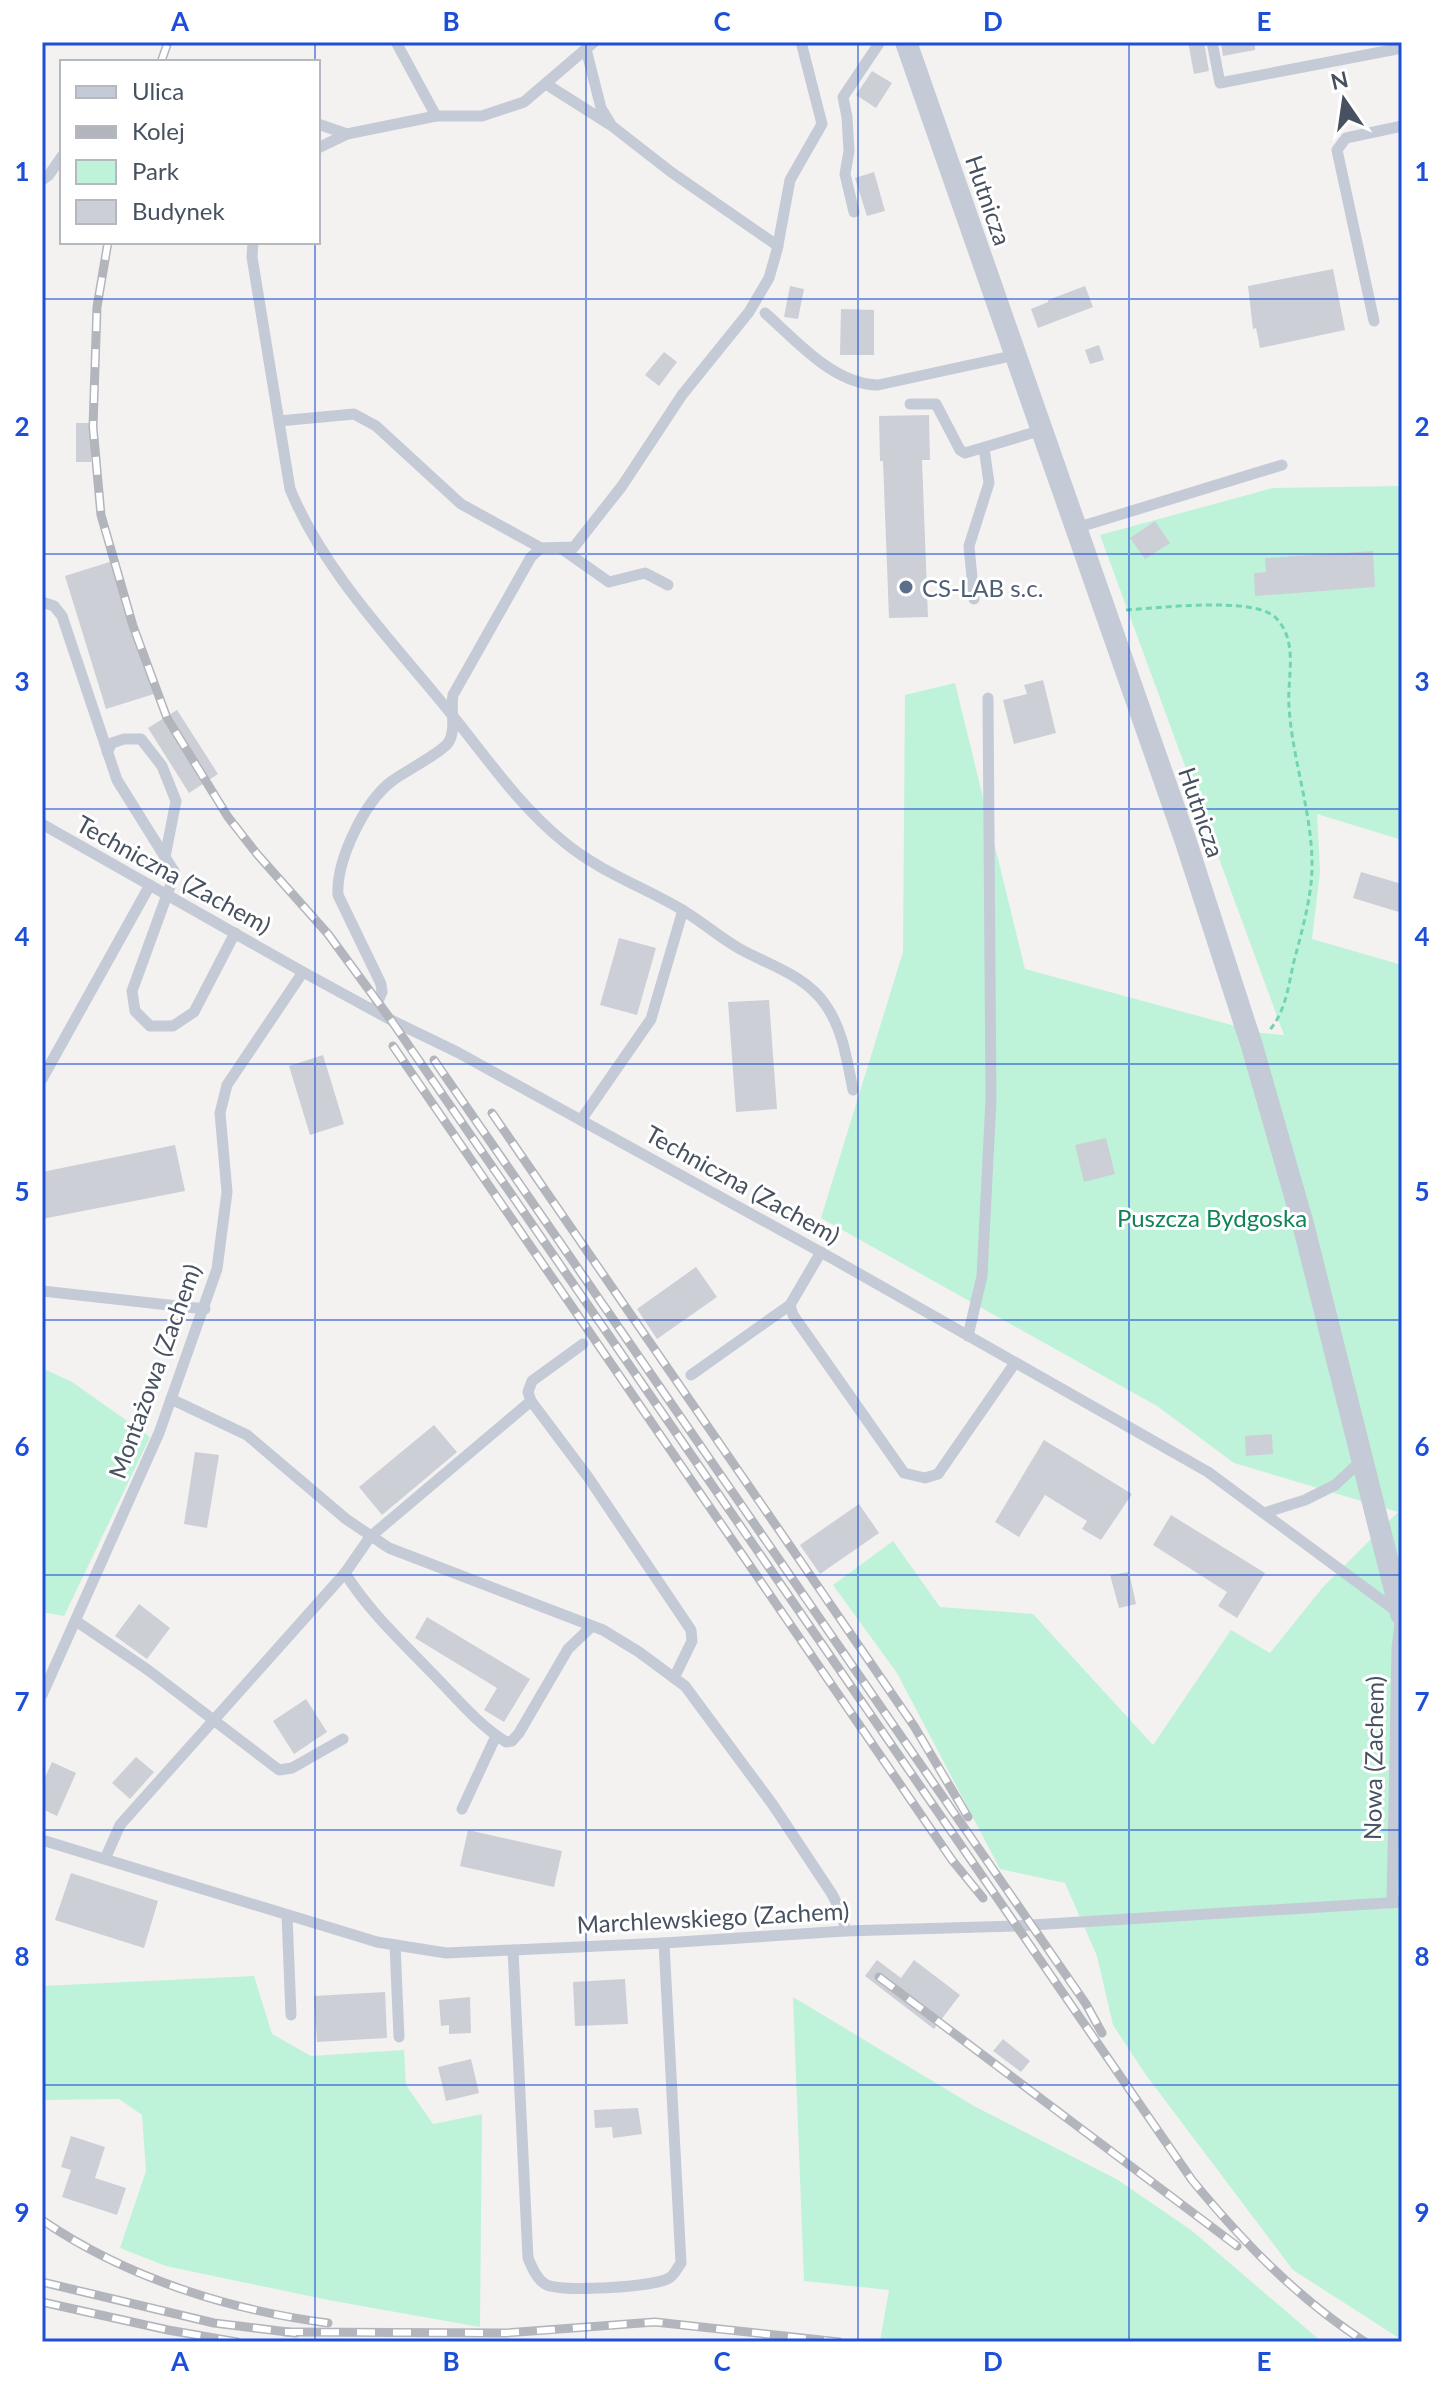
<svg xmlns="http://www.w3.org/2000/svg" width="1444" height="2384" font-family="Lato,sans-serif">
  <style>
    .green { fill: #bef3d9 }
    .building { fill: #cdcfd7 }
    .lines { fill: none; stroke-linecap: round; stroke-linejoin: round }
    .path { stroke: #73d4b1; stroke-width: 3; stroke-dasharray: 6 4; stroke-linecap: butt }
    .lane { stroke: #c4cbd7; stroke-width: 11 }
    .street { stroke: #c4cbd7; stroke-width: 22 }
    .rail-casing { stroke: #b3b5bc; stroke-width: 9 }
    .rail { stroke: #fff; stroke-width: 6; stroke-dasharray: 18; stroke-linecap: butt }
    .grid { fill: none; stroke: #1d4ed8; stroke-width: 2; stroke-opacity: 0.55 }
    .service-dot { fill: #5c6f8a; stroke: #fff; stroke-width: 3 }
    .labels { text-anchor: middle; dominant-baseline: central; stroke-width: 6; stroke-linejoin: round; paint-order: stroke }
    .street-label { font-size: 24px; fill: #475160; stroke: #fff }
    .service-label { font-size: 24px; fill: #4e5e75; stroke: #fff; text-anchor: start }
    .park-label { font-size: 24px; fill: #118359; stroke: #fff }
    .neatline { fill: none; stroke: #1d4ed8; stroke-width: 3 }
    .grid-label { font-size: 26px; text-anchor: middle; font-weight: bold; fill: #1d4ed8 }
  </style>
  <rect width="100%" height="100%" fill="#f4f1f1"/>
  <g class="green">
    <polygon points="1402,486 1402,840 1317,814 1320,872 1312,939 1402,965 1402,2340 1293,2270 1146,2075 1113,2025 1097,1956 1065,1883 1000,1869 897,1673 833,1585 893,1541 940,1607 1033,1614 1153,1745 1231,1630 1270,1653 1323,1587 1398,1512 1234,1463 1157,1406 821,1218 903,952 905,695 955,683 1025,969 1261,1033 1284,1035 1100,535 1273,488"/>
    <polygon points="42,1368 72,1382 150,1437 64,1616 42,1612"/>
    <polygon points="254,1976 272,2034 311,2056 404,2050 406,2085 433,2124 482,2114 480,2327 328,2300 166,2266 120,2248 146,2171 142,2115 119,2099 42,2100 42,1986"/>
    <polygon points="793,1997 974,2106 1118,2180 1191,2230 1322,2342 880,2341 889,2290 804,2281"/>
  </g>
  <g class="building">
    <polygon points="1188,42 1204,42 1209,71 1194,74"/>
    <polygon points="1221,42 1255,42 1255,50 1223,56"/>
    <polygon points="872,71 892,83 876,108 856,95"/>
    <polygon points="874,172 885,211 867,216 855,178"/>
    <polygon points="1333,269 1345,330 1260,348 1256,328 1253,329 1248,286"/>
    <polygon points="790,286 804,289 798,319 784,317"/>
    <polygon points="1085,286 1093,307 1038,328 1031,309 1048,302 1048,300"/>
    <polygon points="841,309 874,310 874,355 840,355"/>
    <polygon points="1099,345 1104,360 1090,364 1085,350"/>
    <polygon points="664,352 677,362 659,386 645,375"/>
    <polygon points="929,415 930,460 922,460 928,617 889,618 883,461 880,461 879,416"/>
    <rect x="76" y="423" width="15" height="39"/>
    <polygon points="1155,521 1170,543 1145,559 1130,538"/>
    <polygon points="1373,551 1375,587 1255,596 1254,573 1266,572 1265,558"/>
    <polygon points="116,560 157,693 106,709 65,576"/>
    <polygon points="1043,680 1056,733 1014,744 1003,700 1027,694 1024,685"/>
    <polygon points="177,710 218,774 189,793 148,728"/>
    <polygon points="1361,872 1402,884 1402,913 1353,898"/>
    <polygon points="619,938 656,948 637,1015 600,1005"/>
    <polygon points="769,1000 777,1109 736,1112 728,1002"/>
    <polygon points="323,1055 344,1124 310,1135 289,1066"/>
    <polygon points="1106,1138 1115,1174 1084,1182 1075,1145"/>
    <polygon points="175,1145 185,1191 42,1219 42,1172"/>
    <polygon points="696,1267 717,1297 657,1339 637,1309"/>
    <polygon points="434,1425 457,1452 382,1515 359,1487"/>
    <polygon points="1272,1434 1273,1454 1246,1456 1245,1436"/>
    <polygon points="1044,1440 1132,1494 1101,1540 1082,1529 1087,1521 1045,1495 1019,1537 995,1522"/>
    <polygon points="195,1452 219,1455 207,1528 184,1524"/>
    <polygon points="859,1504 879,1533 820,1574 800,1545"/>
    <polygon points="1171,1515 1265,1573 1237,1618 1218,1606 1227,1592 1153,1545"/>
    <polygon points="1129,1572 1136,1604 1119,1608 1110,1575"/>
    <polygon points="139,1604 170,1628 147,1659 115,1636"/>
    <polygon points="427,1617 530,1679 504,1722 484,1710 497,1688 415,1638"/>
    <polygon points="306,1699 327,1732 294,1754 273,1721"/>
    <polygon points="136,1757 154,1772 130,1799 112,1783"/>
    <polygon points="52,1762 76,1773 57,1816 42,1809 42,1784"/>
    <polygon points="468,1830 562,1851 554,1887 460,1866"/>
    <polygon points="71,1873 158,1901 144,1948 55,1920"/>
    <polygon points="877,1960 901,1978 914,1960 960,1995 934,2029 865,1976"/>
    <polygon points="625,1979 628,2024 575,2026 573,1982"/>
    <polygon points="385,1992 387,2038 317,2042 314,1996"/>
    <polygon points="470,1997 471,2033 449,2034 449,2025 441,2026 439,2000"/>
    <polygon points="1003,2039 1030,2061 1021,2072 993,2051"/>
    <polygon points="471,2059 479,2093 446,2101 438,2067"/>
    <polygon points="638,2108 642,2134 613,2138 612,2127 595,2128 594,2110"/>
    <polygon points="71,2136 105,2147 95,2178 126,2188 117,2215 62,2197 71,2170 61,2167"/>
  </g>
  <g class="lines">
    <path class="path" d="M 1126,610 C 1158,608 1255,596 1276,618 C 1299,642 1287,677 1289,706 C 1292,760 1313,814 1312,869 C 1311,901 1301,934 1293,965 C 1288,989 1285,1013 1268,1032"/>
    <g class="lane">
      <polyline points="396,42 436,116"/>
      <polyline points="1212,42 1220,83 1402,48"/>
      <polyline points="586,49 601,108 612,126 671,172 778,246"/>
      <polyline points="546,84 609,124"/>
      <polyline points="318,124 347,134 436,116 482,116 524,102 594,42"/>
      <polyline points="318,148 347,134"/>
      <polyline points="42,180 49,175 62,156"/>
      <polyline points="854,212 845,174 849,151 847,117 843,97 880,42"/>
      <path d="M 253,242 L 252,257 L 290,489 C 325,574 395,644 452,715 C 487,758 520,807 564,842 C 599,871 641,886 679,908 C 700,920 719,937 740,949 C 769,965 805,975 825,1004 C 843,1029 847,1061 853,1090"/>
      <path d="M 765,313 C 797,341 833,384 878,385 L 1016,355"/>
      <polyline points="1374,321 1337,150 1346,138 1402,126"/>
      <polyline points="910,404 936,404 960,450 965,453 1042,430"/>
      <polyline points="279,421 354,414 376,426 461,504 541,548"/>
      <polyline points="1076,528 1282,465"/>
      <polyline points="562,549 609,582 645,573 668,585"/>
      <polyline points="974,599 969,546 989,483 984,448"/>
      <polyline points="42,602 54,606 62,616 117,780 175,873 132,991 135,1011 150,1026 173,1026 194,1012 235,933"/>
      <polyline points="107,752 112,743 124,739 141,739 162,766 176,801 165,857"/>
      <polyline points="42,824 303,972 391,1020 457,1052 835,1260 1208,1472 1399,1613"/>
      <path d="M 374,1010 L 382,992 L 381,984 L 338,895 C 336,861 364,802 392,781 C 404,772 441,753 448,743 C 457,730 450,709 453,695 L 531,557 L 541,548 L 574,547 L 622,486 L 682,395 L 749,312 L 769,278 L 777,250 L 790,180 L 822,124 L 801,42"/>
      <polyline points="42,1079 150,885"/>
      <polyline points="581,1120 651,1019 683,910"/>
      <polyline points="821,1252 790,1305 793,1315 904,1473 925,1478 938,1474 1015,1363"/>
      <polyline points="42,1291 205,1309"/>
      <polyline points="968,1336 982,1276 991,1100 988,698"/>
      <polyline points="691,1375 790,1305"/>
      <polyline points="171,1399 247,1435 346,1519 389,1548 603,1630 639,1652 685,1686 773,1805 832,1894 843,1916 845,1931"/>
      <polyline points="531,1401 588,1477 691,1630 692,1641 674,1678"/>
      <polyline points="1264,1513 1305,1500 1335,1485 1362,1460"/>
      <path d="M 345,1573 C 368,1610 400,1640 430,1671 C 456,1697 475,1722 506,1742 L 512,1741 L 519,1733 L 568,1649 L 591,1627"/>
      <polyline points="76,1621 148,1670 279,1770 292,1768 343,1739"/>
      <polyline points="42,1695 159,1433 217,1269 227,1192 220,1113 227,1085 303,972"/>
      <polyline points="462,1809 496,1736"/>
      <polyline points="42,1840 377,1942 446,1953 664,1943 845,1931 1016,1926 1402,1902"/>
      <polyline points="105,1859 120,1825 345,1573 370,1537 531,1401 528,1392 532,1381 583,1344"/>
      <polyline points="1392,1903 1397,1648 1401,1614"/>
      <polyline points="287,1915 291,2015"/>
      <polyline points="395,1945 399,2037"/>
      <path d="M 513,1950 L 528,2258 C 532,2267 536,2278 545,2284 C 558,2293 656,2287 669,2278 C 674,2276 677,2268 681,2263 L 664,1943"/>
    </g>
    <polyline class="street" points="906,42 1185,839 1252,1046 1303,1224 1401,1614"/>
    <defs>
      <g id="rail">
        <polyline points="161,62 168,42"/>
        <path d="M 108,242 L 97,307 L 93,427 L 101,515 L 133,626 L 167,718 L 228,817 L 257,854 L 328,934 L 391,1020 L 1192,2180 C 1243,2242 1297,2298 1365,2342"/>
        <polyline points="393,1046 952,1860 983,1898"/>
        <polyline points="434,1060 1086,2004 1102,2033"/>
        <polyline points="492,1113 914,1726 968,1817"/>
        <polyline points="879,1977 1237,2246"/>
        <path d="M 42,2220 C 125,2277 228,2310 328,2323"/>
        <polyline points="42,2282 214,2323 296,2333"/>
        <polyline points="42,2302 168,2330 237,2342"/>
        <polyline points="285,2332 506,2333 655,2322 839,2342"/>
      </g>
    </defs>
    <use href="#rail" class="rail-casing"/>
    <use href="#rail" class="rail"/>
  </g>
  <path class="grid" d="M 315,42 L 315,62M 586,42 L 586,2342M 858,42 L 858,2342M 1129,42 L 1129,2342M 315,242 L 315,2342M 42,299 L 1402,299M 42,554 L 1402,554M 42,809 L 1402,809M 42,1064 L 1402,1064M 42,1320 L 1402,1320M 42,1575 L 1402,1575M 42,1830 L 1402,1830M 42,2085 L 1402,2085"/>
  <circle class="service-dot" cx="906" cy="587" r="8"/>
  <g class="labels">
    <g class="street-label">
      <text transform="translate(989 200) rotate(71)">Hutnicza</text>
      <text transform="translate(1202 812) rotate(71)">Hutnicza</text>
      <text transform="translate(174 874) rotate(29)">Techniczna (Zachem)</text>
      <text transform="translate(743 1184) rotate(29)">Techniczna (Zachem)</text>
      <text transform="translate(154 1371) rotate(-70)">Montażowa (Zachem)</text>
      <text transform="translate(1373 1758) rotate(-89)">Nowa (Zachem)</text>
      <text transform="translate(713 1917) rotate(-3)">Marchlewskiego (Zachem)</text>
    </g>
    <g class="service-label">
      <text x="922" y="587">CS-LAB s.c.</text>
    </g>
    <g class="park-label">
      <text x="1212" y="1217">Puszcza Bydgoska</text>
    </g>
  </g>
  <rect width="1444" height="2384" fill="none" stroke="#ffffff" stroke-width="88"/>
  <rect x="60" y="60" width="260" height="184" fill="#ffffff" stroke="#b5b9bf" stroke-width="2"/>
  <rect x="76" y="86" width="40" height="12" fill="#c4cbd7" stroke="#b5b9bf" stroke-width="2"/>
  <text x="132" y="100" font-size="24" fill="#475160">Ulica</text>
  <rect x="76" y="126" width="40" height="12" fill="#b3b5bc" stroke="#b5b9bf" stroke-width="2"/>
  <text x="132" y="140" font-size="24" fill="#475160">Kolej</text>
  <rect x="76" y="160" width="40" height="24" fill="#bef3d9" stroke="#b5b9bf" stroke-width="2"/>
  <text x="132" y="180" font-size="24" fill="#475160">Park</text>
  <rect x="76" y="200" width="40" height="24" fill="#cdcfd7" stroke="#b5b9bf" stroke-width="2"/>
  <text x="132" y="220" font-size="24" fill="#475160">Budynek</text>
  <g transform="translate(1344 100) rotate(347)" stroke="#ffffff" stroke-width="6" paint-order="stroke">
  <path d="M0-6L14 30L0 20L-14 30Z" fill="#475160"/>
  <text y="-12" font-size="22" font-weight="bold" text-anchor="middle" fill="#475160">N</text>
  </g>
  <rect x="44" y="44" width="1356" height="2296" class="neatline"/>
  <g class="grid-label">
    <text x="180" y="31">A</text>
    <text x="451" y="31">B</text>
    <text x="722" y="31">C</text>
    <text x="993" y="31">D</text>
    <text x="1264" y="31">E</text>
    <text x="22" y="181">1</text>
    <text x="1422" y="181">1</text>
    <text x="22" y="436">2</text>
    <text x="1422" y="436">2</text>
    <text x="22" y="691">3</text>
    <text x="1422" y="691">3</text>
    <text x="22" y="946">4</text>
    <text x="1422" y="946">4</text>
    <text x="22" y="1201">5</text>
    <text x="1422" y="1201">5</text>
    <text x="22" y="1456">6</text>
    <text x="1422" y="1456">6</text>
    <text x="22" y="1711">7</text>
    <text x="1422" y="1711">7</text>
    <text x="22" y="1966">8</text>
    <text x="1422" y="1966">8</text>
    <text x="22" y="2222">9</text>
    <text x="1422" y="2222">9</text>
    <text x="180" y="2371">A</text>
    <text x="451" y="2371">B</text>
    <text x="722" y="2371">C</text>
    <text x="993" y="2371">D</text>
    <text x="1264" y="2371">E</text>
  </g>
</svg>
